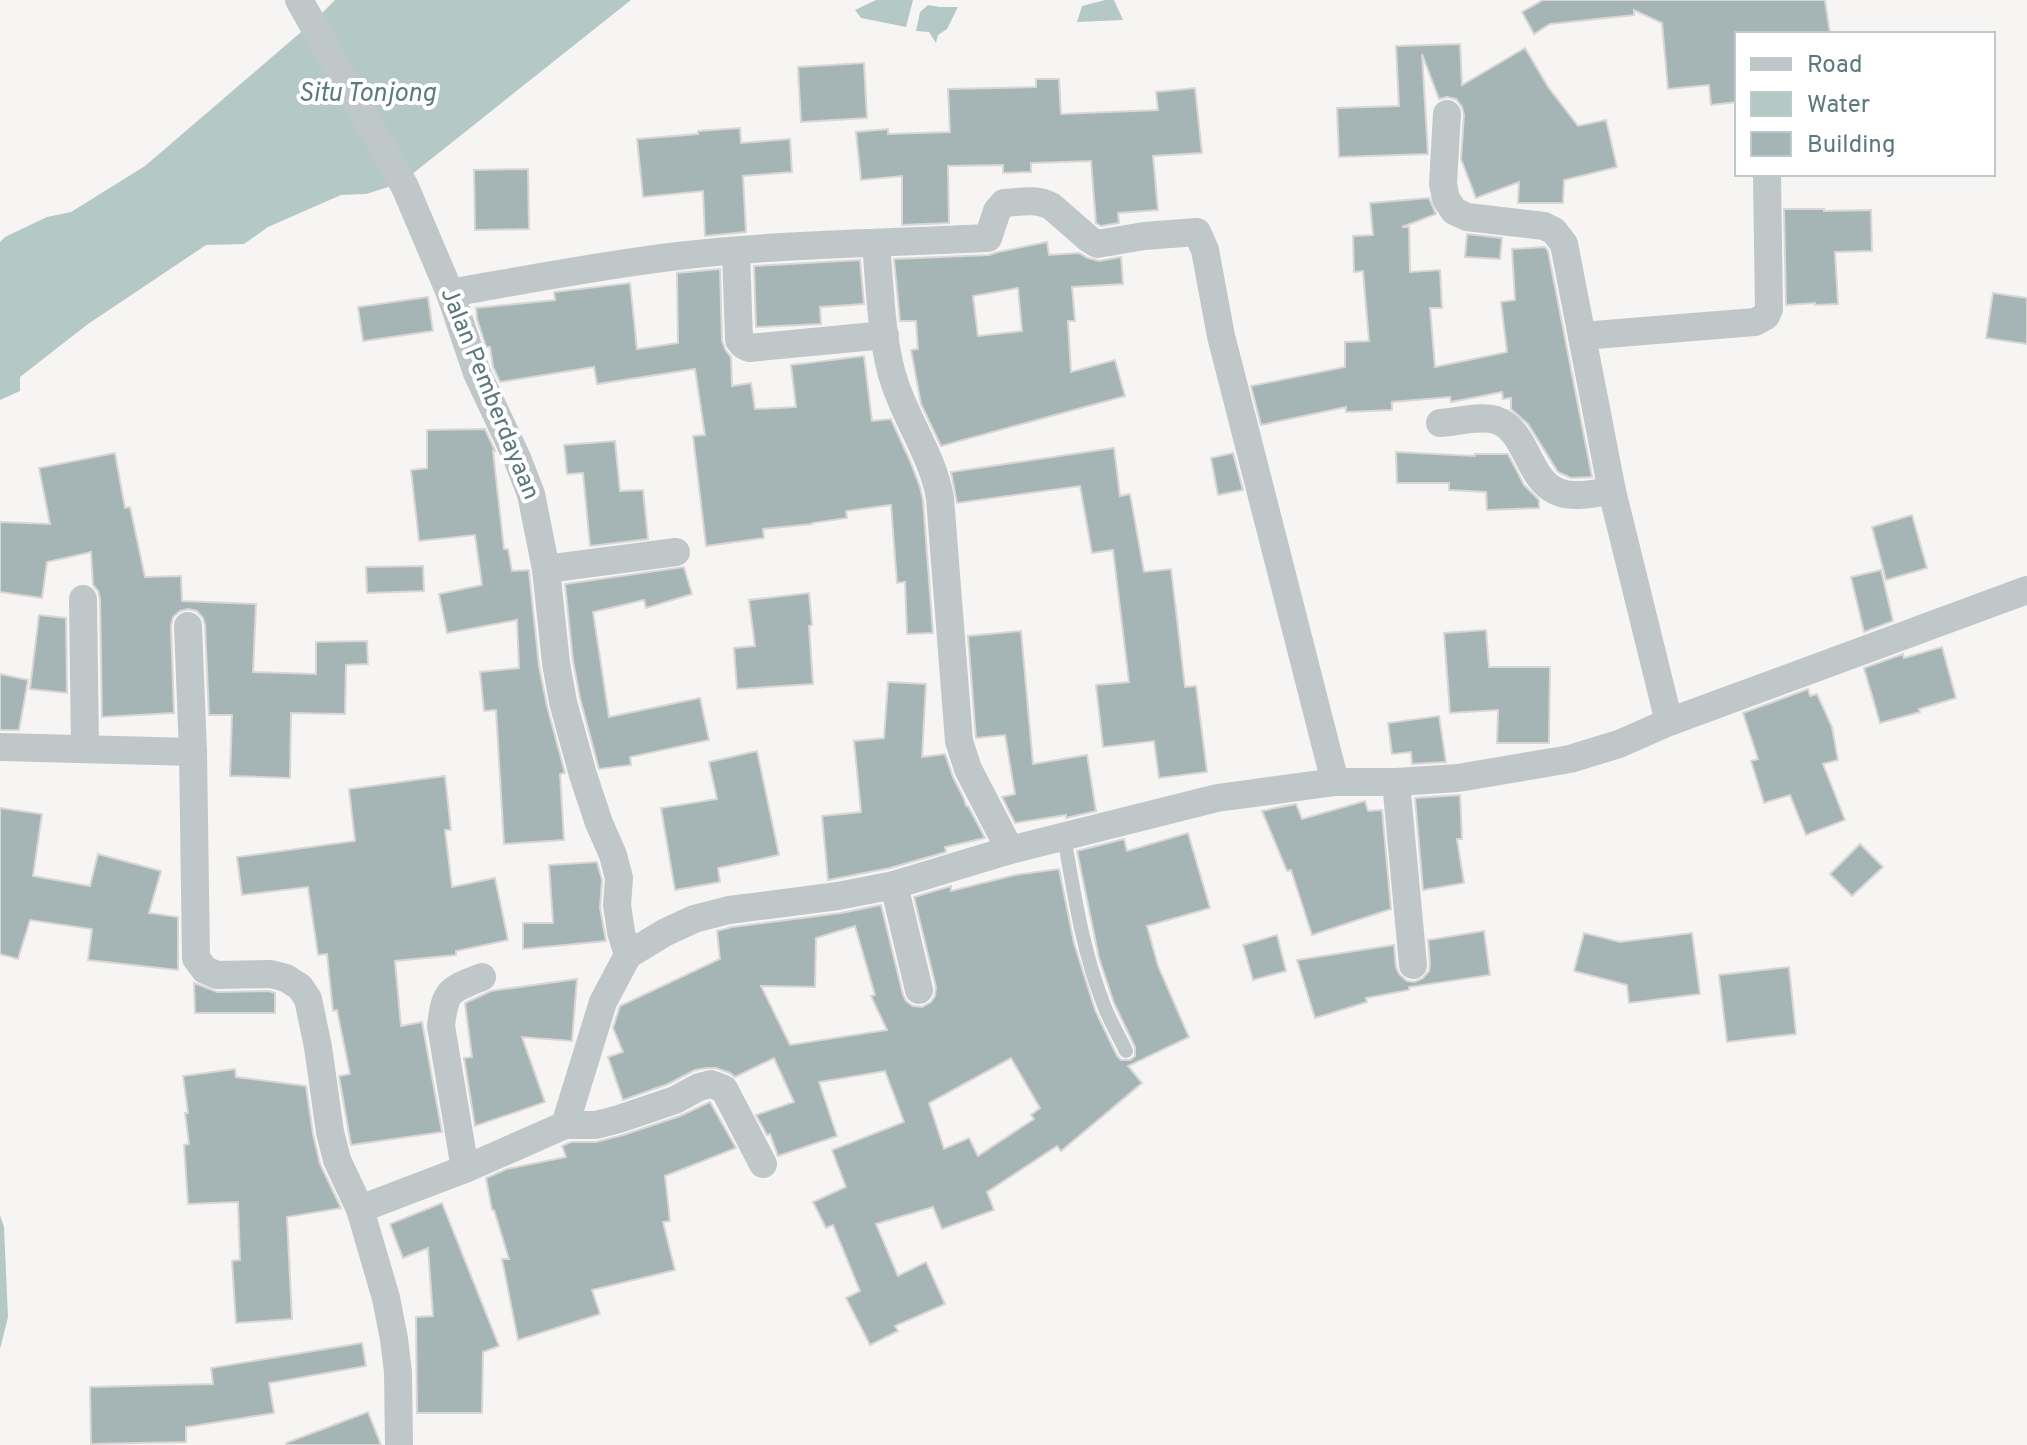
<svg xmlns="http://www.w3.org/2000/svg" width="2027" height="1445" font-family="Overpass,sans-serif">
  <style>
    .water { fill: #b4c9c6 }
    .building { fill: #a5b5b5; stroke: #d8d7d5; stroke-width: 2; fill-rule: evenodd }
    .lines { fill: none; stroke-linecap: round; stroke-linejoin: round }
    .service { stroke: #bfc7c8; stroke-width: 14 }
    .minor { stroke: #bfc7c8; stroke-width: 28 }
    .labels { text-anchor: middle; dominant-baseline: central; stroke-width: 8; stroke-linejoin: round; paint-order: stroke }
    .street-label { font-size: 24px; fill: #5b787a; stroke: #fff }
    .water-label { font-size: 26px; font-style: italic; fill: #5a7c78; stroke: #fff }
  </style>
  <rect width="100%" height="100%" fill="#f6f5f3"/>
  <g class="water">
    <polygon points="335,0 631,0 401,183 366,194 341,195 268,227 244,244 206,245 88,324 20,377 20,391 0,400 0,242 5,237 47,217 71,212 145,166 314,21"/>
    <polygon points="876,0 913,0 906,27 861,18 855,10"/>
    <polygon points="1105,0 1114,0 1123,20 1077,22 1082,6"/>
    <polygon points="928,5 940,7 958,7 947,29 938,35 936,43 929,32 916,31 920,12"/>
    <polygon points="0,1215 4,1227 8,1317 0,1349"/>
  </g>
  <g class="building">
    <polygon points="1543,0 1825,0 1830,34 1737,34 1737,102 1711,105 1709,85 1668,89 1662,23 1634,10 1634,15 1550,24 1534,34 1522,12"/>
    <polygon points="1460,44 1462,85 1525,48 1548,87 1578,126 1606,120 1617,167 1564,180 1563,203 1518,203 1519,182 1476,198 1461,159 1464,115 1462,107 1456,99 1447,97 1439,99 1422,54 1428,154 1339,157 1337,108 1399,106 1396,46"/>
    <polygon points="864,63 867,118 801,122 798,67"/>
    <polygon points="1036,79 1059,79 1061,114 1158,110 1156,92 1195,88 1202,153 1153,156 1158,210 1118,213 1119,223 1101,226 1096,223 1091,161 1031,163 1031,172 1003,173 1003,165 948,166 949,223 902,225 902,176 861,180 856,132 888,129 888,134 950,132 948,89 1036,87"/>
    <polygon points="740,128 741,143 790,139 792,172 743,176 746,232 705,236 703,191 643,197 637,139 698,134 698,131"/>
    <polygon points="528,169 529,229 475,230 474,170"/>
    <polygon points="1429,198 1436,214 1402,227 1409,227 1410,272 1440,270 1442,308 1430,308 1435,367 1507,352 1501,302 1515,300 1512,249 1545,247 1548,251 1592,477 1571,478 1558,472 1528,424 1511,409 1511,398 1503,399 1502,392 1451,402 1450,397 1392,402 1392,410 1346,412 1346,407 1261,425 1251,386 1345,367 1345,342 1369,341 1363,271 1354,272 1353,236 1373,235 1370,203"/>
    <polygon points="1784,209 1824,209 1824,211 1871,210 1872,251 1835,252 1838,304 1815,305 1815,303 1786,305"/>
    <polygon points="1467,234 1502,238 1500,259 1465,257"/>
    <path d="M 1047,242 L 1049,255 L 1079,253 L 1088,258 L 1099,261 L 1121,257 L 1123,284 L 1072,287 L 1075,321 L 1068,321 L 1071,372 L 1115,360 L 1125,396 L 941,446 L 921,404 L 911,350 L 918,349 L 916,321 L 900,321 L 894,259 L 989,255 L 998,252 ZM 1018,288 L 1022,331 L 978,336 L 973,296 Z"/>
    <polygon points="860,260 864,304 820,307 821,324 756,327 754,266"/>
    <polygon points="720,269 722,341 726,351 731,357 732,386 751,383 755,409 796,407 791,365 864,356 872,421 891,419 910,461 920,487 923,501 933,633 907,634 905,582 897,583 891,505 846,511 847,518 812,523 812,524 763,529 764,538 706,546 693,436 705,435 695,369 597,384 594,367 500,382 493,367 490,347 486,347 477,319 476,308 555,300 554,292 630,283 637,349 678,343 677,273"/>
    <polygon points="1993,293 2027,298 2027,344 1986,338"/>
    <polygon points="428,297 433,331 363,341 358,307"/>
    <polygon points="485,429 495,451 493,451 504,549 508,549 512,571 529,570 529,572 539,666 547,706 565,773 560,774 564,840 504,844 496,710 484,711 480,672 519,668 517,620 447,633 439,594 482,585 475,535 419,541 411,470 427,468 427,430"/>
    <polygon points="615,441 620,491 643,490 648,539 590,546 583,473 567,474 564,445"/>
    <polygon points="1114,448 1120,496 1130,494 1144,572 1171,569 1185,687 1196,686 1207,772 1159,778 1154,741 1103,747 1096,685 1129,682 1113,550 1092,553 1080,486 957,503 951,472"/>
    <polygon points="1396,452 1475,456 1475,454 1508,454 1524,485 1539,500 1539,508 1487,510 1486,492 1449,490 1449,483 1397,483"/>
    <polygon points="115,453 125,508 130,507 145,577 181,576 182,601 256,604 253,672 316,674 316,642 367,641 368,664 346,665 345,714 291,713 290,778 230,776 232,715 209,715 205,625 203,618 197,611 188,609 180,611 173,617 171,626 174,713 102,717 100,599 98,591 93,585 91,552 47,562 42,598 0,592 0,522 50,524 39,468"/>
    <polygon points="1233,453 1243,490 1218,495 1211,458"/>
    <polygon points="1912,515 1927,568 1886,580 1872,527"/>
    <polygon points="423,566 424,591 367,593 366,567"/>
    <polygon points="684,567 692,594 646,608 644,600 593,612 609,717 700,698 709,740 630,757 631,765 599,769 580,698 573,661 565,584"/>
    <polygon points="1881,570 1893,621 1864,632 1851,577"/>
    <polygon points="809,593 812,625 809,626 813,684 737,689 734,648 755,646 749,600"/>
    <polygon points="39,615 66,618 67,693 30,689"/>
    <polygon points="1486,630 1489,667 1550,667 1549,743 1497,743 1498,710 1450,713 1444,633"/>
    <polygon points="1021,631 1033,764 1087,755 1096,811 1066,818 1066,815 1015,823 1002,797 1015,794 1005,735 976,738 968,636"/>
    <polygon points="1942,647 1956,698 1919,709 1920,712 1880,723 1864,668 1903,654 1904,658"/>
    <polygon points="0,674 28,680 19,730 0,730"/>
    <polygon points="888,682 926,684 922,757 945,754 953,777 964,799 966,806 968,806 985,838 945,847 946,852 890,868 828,880 822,816 861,812 854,741 884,738"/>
    <polygon points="1808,689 1810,696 1817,694 1832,727 1838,760 1823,764 1845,820 1806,835 1790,795 1764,803 1751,761 1758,759 1743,713"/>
    <polygon points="1439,716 1446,762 1412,764 1411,752 1392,754 1388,723"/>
    <polygon points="757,751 779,855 718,868 720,882 675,890 661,808 717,799 709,762"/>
    <polygon points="445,776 451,830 445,830 452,887 495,878 508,940 456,951 456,955 395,961 401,1026 422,1022 442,1132 351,1145 339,1076 350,1074 337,1010 333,1011 327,954 318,955 308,887 242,895 237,857 355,841 349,789"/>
    <polygon points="1460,795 1462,839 1457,839 1464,883 1423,890 1415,798"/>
    <polygon points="1365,801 1368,811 1382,810 1391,909 1312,935 1291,870 1287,871 1262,811 1296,804 1302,819"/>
    <polygon points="0,808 42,814 33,876 90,886 98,854 161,871 149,913 178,917 178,970 88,960 92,929 30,920 18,959 0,954"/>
    <path d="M 1188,833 L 1210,908 L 1147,926 L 1158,966 L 1189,1037 L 1128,1066 L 1142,1083 L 1061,1151 L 1057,1146 L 987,1192 L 994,1210 L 942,1229 L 933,1207 L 876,1224 L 898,1276 L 926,1262 L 945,1304 L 895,1326 L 898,1331 L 870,1345 L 846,1298 L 860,1291 L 833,1225 L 826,1228 L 813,1202 L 846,1187 L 832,1150 L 904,1122 L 885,1071 L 819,1082 L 837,1136 L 778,1156 L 770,1134 L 767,1135 L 756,1115 L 794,1102 L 774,1058 L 735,1077 L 730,1073 L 716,1068 L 707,1068 L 695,1070 L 668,1084 L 623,1100 L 608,1057 L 623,1052 L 613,1028 L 620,1006 L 720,959 L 717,931 L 732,927 L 841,913 L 881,905 L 903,995 L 906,1001 L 913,1006 L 922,1007 L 931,1002 L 935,996 L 936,987 L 914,897 L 951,886 L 951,891 L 1015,875 L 1059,869 L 1074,943 L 1095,1010 L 1117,1056 L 1121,1060 L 1130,1060 L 1135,1056 L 1135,1047 L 1114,1003 L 1099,958 L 1077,851 L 1124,839 L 1127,851 ZM 855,926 L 875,995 L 871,996 L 887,1030 L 790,1045 L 761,986 L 815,987 L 816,938 ZM 1011,1058 L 1040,1108 L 1031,1115 L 1034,1119 L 978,1156 L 969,1138 L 944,1149 L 929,1103 Z"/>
    <polygon points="1860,844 1883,867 1852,896 1830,874"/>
    <polygon points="597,862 602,880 600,908 606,941 523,949 523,923 553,923 549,865"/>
    <polygon points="1484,931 1490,975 1409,987 1409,990 1366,998 1367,1002 1315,1018 1297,960 1394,945 1396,967 1399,974 1407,981 1415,982 1423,978 1429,971 1430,963 1428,940"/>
    <polygon points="1584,933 1620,942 1692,933 1700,994 1629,1003 1627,985 1574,971"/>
    <polygon points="1277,935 1286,971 1253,980 1243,945"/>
    <polygon points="1789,967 1796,1034 1727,1042 1719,975"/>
    <polygon points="577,979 572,1041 522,1037 545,1102 475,1126 464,1058 472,1057 465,1003 491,991"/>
    <polygon points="194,983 217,992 269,991 275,993 275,1013 195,1013"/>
    <polygon points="235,1069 236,1077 306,1086 313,1134 320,1164 341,1208 287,1217 292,1319 236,1323 232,1261 240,1260 238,1202 188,1204 184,1145 189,1144 185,1113 188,1113 183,1076"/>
    <polygon points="710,1102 736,1148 665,1176 670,1221 663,1222 675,1270 592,1290 600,1314 518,1340 502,1259 509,1259 494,1210 492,1210 486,1178 507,1169 566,1157 562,1146 571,1142 596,1142 623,1135 680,1116"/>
    <polygon points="442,1203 499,1346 483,1352 482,1413 417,1413 416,1317 433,1316 428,1248 403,1258 390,1224"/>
    <polygon points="362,1343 366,1366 269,1383 274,1413 186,1427 186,1442 91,1444 90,1387 213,1384 211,1368"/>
    <polygon points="368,1412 381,1445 286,1445 286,1443"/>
  </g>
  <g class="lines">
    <path class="service" d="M 1064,837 C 1074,892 1082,948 1102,1000 C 1108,1018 1118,1034 1126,1051"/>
    <g class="minor">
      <polyline points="299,0 405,187 450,293 477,373 517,458 531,494 546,569 556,663 563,702 583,775 599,823 613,855 619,878 617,905 621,932 628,955"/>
      <polyline points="1447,114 1443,184 1446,199 1454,211 1467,217 1544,226 1554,231 1564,244 1612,491 1669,722"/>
      <path d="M 876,243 C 880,286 881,344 895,384 C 908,423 933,457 940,498 L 959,741 L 968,769 L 1010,850"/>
      <polyline points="736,251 739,340 743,345 749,348 885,335"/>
      <path d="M 450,293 C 525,280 601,265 678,256 C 780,244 884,243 988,238 L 997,211 L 1004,203 C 1021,202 1036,198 1051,206 L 1089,239 L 1097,244 L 1144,236 L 1197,232 L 1205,250 L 1221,336 L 1335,782"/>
      <polyline points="1582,336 1755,322 1766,316 1769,309 1767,176"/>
      <path d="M 1440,423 C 1457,422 1479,415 1496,420 C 1527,430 1527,478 1556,491 C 1572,499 1595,493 1612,491"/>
      <polyline points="546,569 676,552"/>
      <polyline points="83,599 85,749"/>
      <polyline points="188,626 193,752 196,958 205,970 217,975 271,974 286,978 300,987 308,999 318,1047 330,1132 337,1160 360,1209 386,1298 394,1339 398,1372 399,1445"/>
      <polyline points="0,747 193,752"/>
      <polyline points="1396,782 1413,965"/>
      <polyline points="894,885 919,990"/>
      <polyline points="565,1125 596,1125 619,1119 675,1100 699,1087 711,1084 724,1089 763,1164"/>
      <path d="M 465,1169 L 441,1026 C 445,990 449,990 482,977"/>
      <polyline points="360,1209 465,1169 565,1125 603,1002 628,955 664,933 694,919 729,910 838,896 894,885 1010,850 1217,798 1335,782 1396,782 1458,778 1570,759 1619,744 1669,722 2027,590"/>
    </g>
  </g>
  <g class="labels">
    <g class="street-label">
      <text transform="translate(489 394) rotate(68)">Jalan Pemberdayaan</text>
    </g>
    <g class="water-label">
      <text x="367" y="94">Situ Tonjong</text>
    </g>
  </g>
  <rect x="1735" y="32" width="260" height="144" fill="#ffffff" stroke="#bdc9ca" stroke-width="2"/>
  <rect x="1751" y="58" width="40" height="12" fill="#bfc7c8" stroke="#bdc9ca" stroke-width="2"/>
  <text x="1807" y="72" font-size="24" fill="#5b787a">Road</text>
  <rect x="1751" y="92" width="40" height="24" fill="#b4c9c6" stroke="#bdc9ca" stroke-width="2"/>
  <text x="1807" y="112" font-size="24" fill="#5b787a">Water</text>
  <rect x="1751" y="132" width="40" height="24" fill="#a5b5b5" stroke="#bdc9ca" stroke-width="2"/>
  <text x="1807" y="152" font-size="24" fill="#5b787a">Building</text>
</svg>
